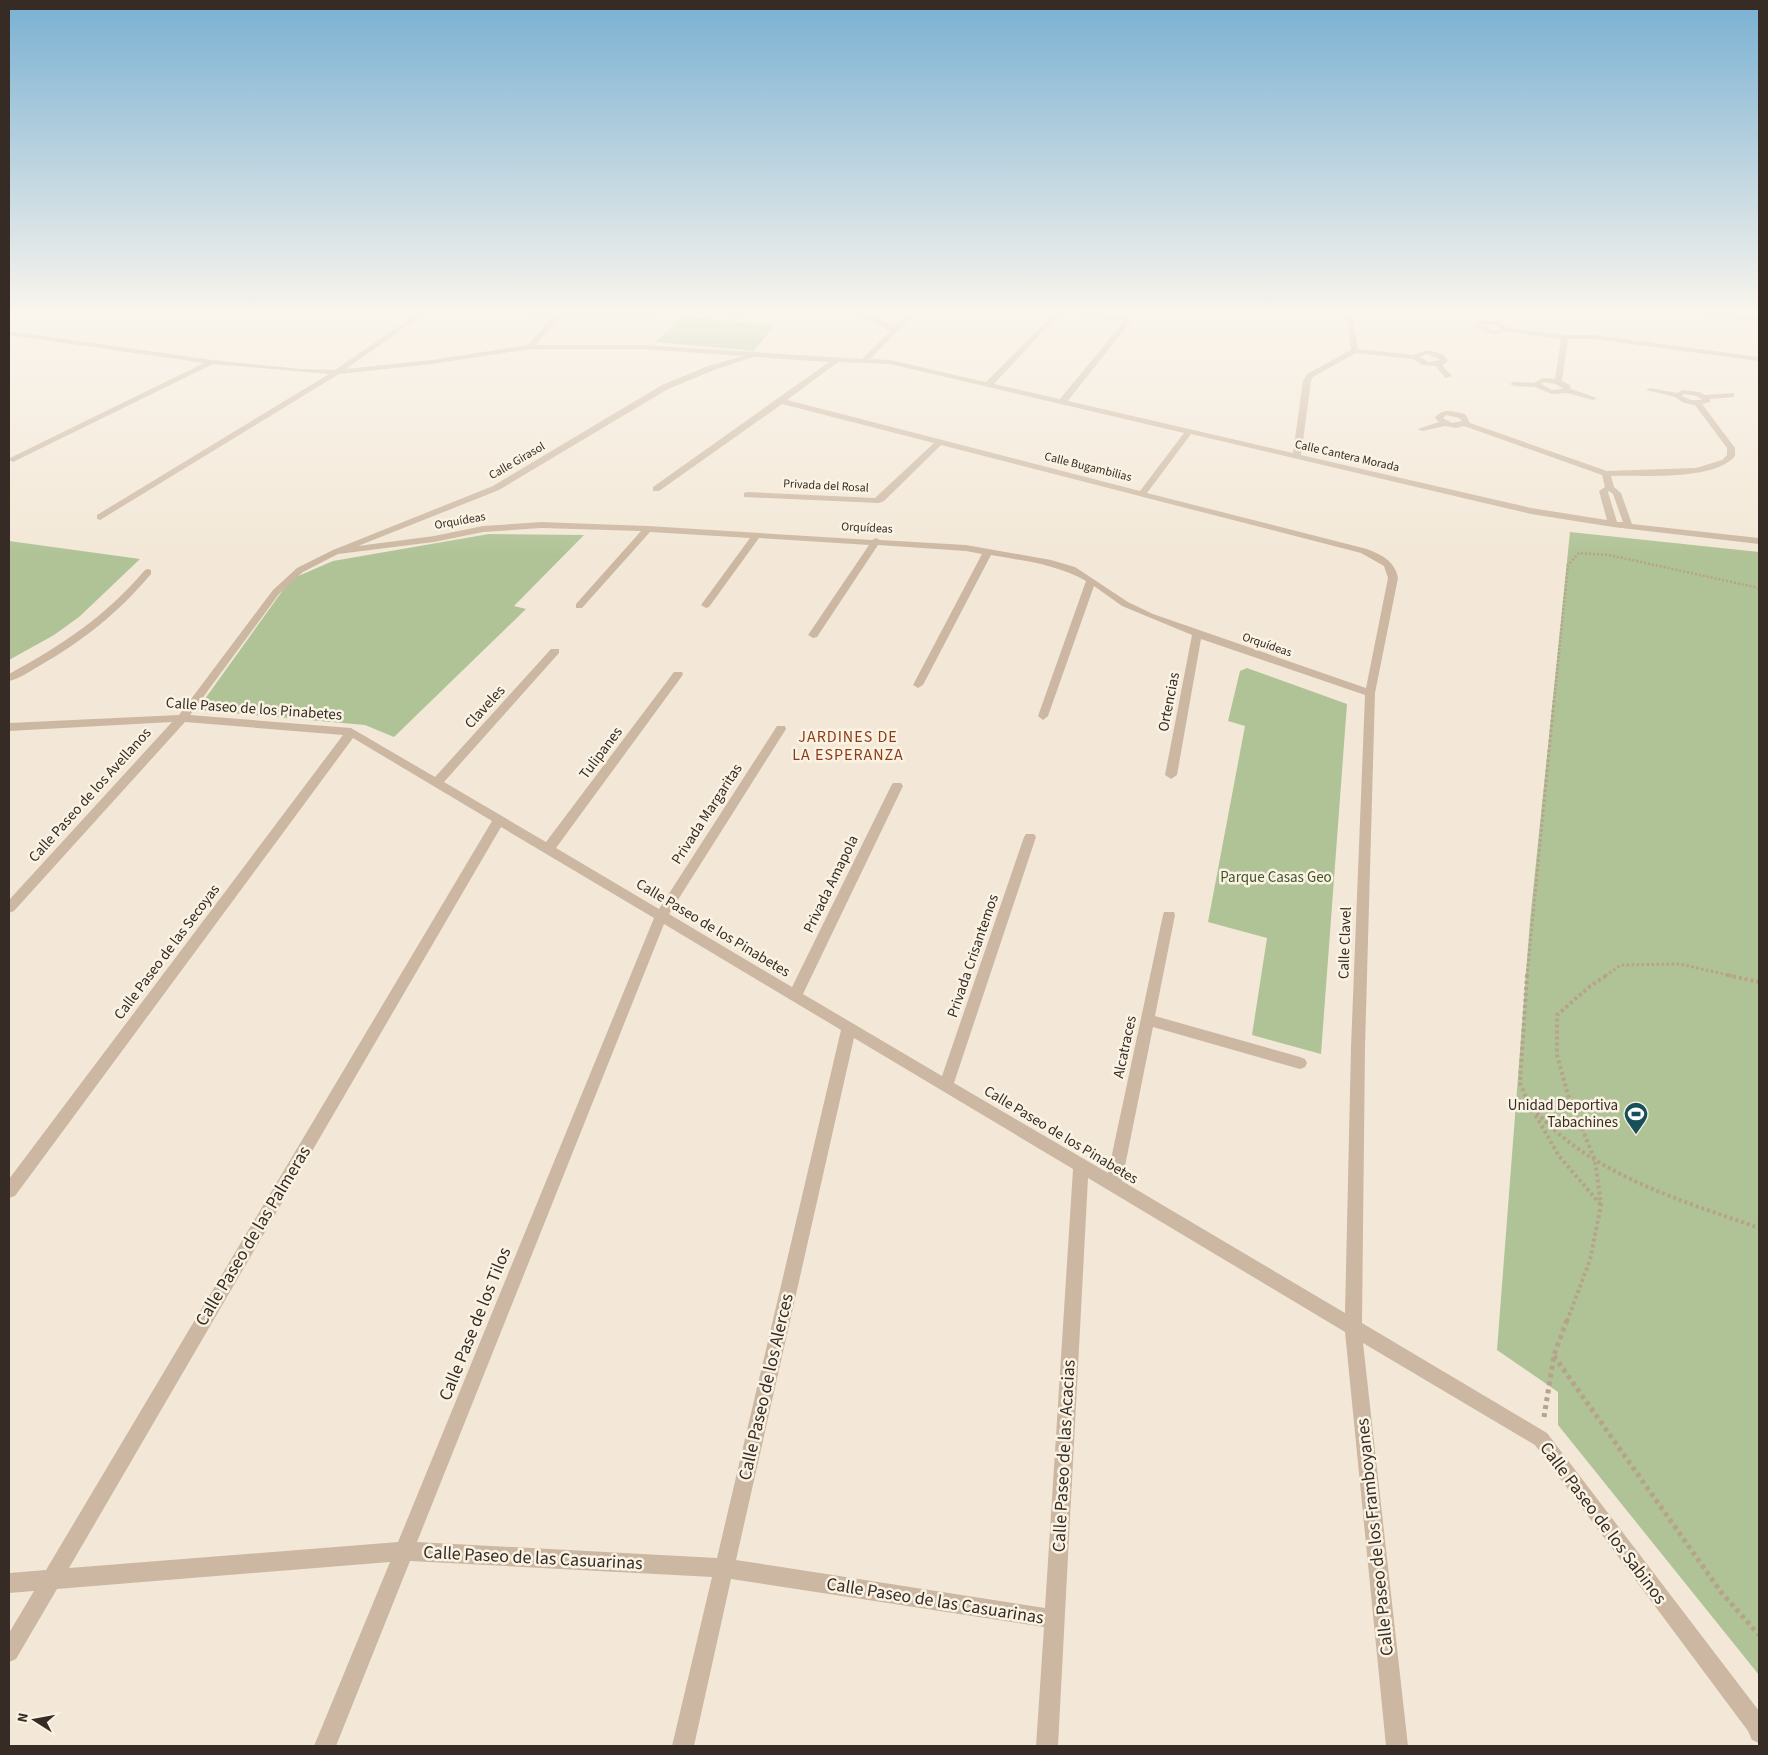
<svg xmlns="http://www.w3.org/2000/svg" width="1768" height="1755" font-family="'Source Sans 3',sans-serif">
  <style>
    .green { fill: #b0c396 }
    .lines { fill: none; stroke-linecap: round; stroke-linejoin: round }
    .path-far3 { stroke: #b7a28c; stroke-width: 2.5; stroke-dasharray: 2 2; stroke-linecap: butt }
    .path-far2 { stroke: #b7a28c; stroke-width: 3; stroke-dasharray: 2.5 2.5; stroke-linecap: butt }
    .path-far1 { stroke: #b7a28c; stroke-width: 4; stroke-dasharray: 3 3; stroke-linecap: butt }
    .path { stroke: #b7a28c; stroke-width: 5; stroke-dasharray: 4 4; stroke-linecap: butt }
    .service { fill: #ccb8a2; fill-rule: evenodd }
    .minor { fill: #ccb8a2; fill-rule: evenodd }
    .labels { text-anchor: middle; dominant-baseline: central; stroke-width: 5; stroke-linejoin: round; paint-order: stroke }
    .far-street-label { font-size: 12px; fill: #362c25; stroke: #faf2e3 }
    .street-label { font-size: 15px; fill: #362c25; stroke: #faf2e3 }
    .park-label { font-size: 15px; fill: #415627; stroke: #faf2e3 }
    .poi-label { font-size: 15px; fill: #362c25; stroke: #faf2e3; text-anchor: end }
    .neighbourhood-label { font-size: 16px; letter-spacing: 1px; fill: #8b3d18; stroke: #faf2e3 }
    .near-street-label { font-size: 18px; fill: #362c25; stroke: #faf2e3 }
  </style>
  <rect width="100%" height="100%" fill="#f3e8d7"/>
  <g class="green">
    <polygon points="683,316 774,326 754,351 656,342"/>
    <polygon points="1570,532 1759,552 1759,1675 1558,1425 1558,1392 1497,1350 1530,921"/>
    <polygon points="489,534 584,535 514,606 526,609 394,737 365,725 197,710 283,590 296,577 333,561"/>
    <polygon points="9,541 140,559 79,617 54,635 9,660"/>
    <polygon points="1247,668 1347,704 1321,1054 1252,1035 1267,938 1208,922 1245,726 1228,721 1240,671"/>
  </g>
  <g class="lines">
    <polyline class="path-far3" points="1554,702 1568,565 1579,553 1609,555 1759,588"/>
    <g class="path-far2">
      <polyline points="1527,976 1554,701"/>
      <polyline points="1605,976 1621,965 1680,964 1732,976"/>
    </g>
    <g class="path-far1">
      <polyline points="1527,975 1520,1083 1528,1102 1559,1156 1601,1205"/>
      <polyline points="1727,975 1759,982"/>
      <path d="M 1533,1108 C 1589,1174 1680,1200 1759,1228"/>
      <polyline points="1567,1321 1590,1260 1601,1205 1595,1160 1568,1095 1557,1055 1557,1015 1589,987 1607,975"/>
    </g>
    <g class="path">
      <polyline points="1554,1356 1721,1592 1759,1635"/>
      <polyline points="1544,1417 1554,1355 1567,1320"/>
    </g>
    <g class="service">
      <polygon points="1056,311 1062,311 992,386 986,386 986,382"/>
      <polygon points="1069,311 1083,311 1132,320 1066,403 1060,403 1060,399 1124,321"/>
    </g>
    <g class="minor">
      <polygon points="9,311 19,311 9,315"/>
      <path d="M 320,311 L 341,311 C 337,314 324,314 320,311 Z"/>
      <path d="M 421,311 L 428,311 L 346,369 L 432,360 L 528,345 L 555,314 L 489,313 L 486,311 L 655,311 L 658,313 L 655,315 L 562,314 L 536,345 L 642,345 L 862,359 L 890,331 L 852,311 L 860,311 L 894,327 L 911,311 L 917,311 L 870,359 L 890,360 L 1293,453 L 1303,381 L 1307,374 L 1351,350 L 1347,319 L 1350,317 L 1353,319 L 1358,349 L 1413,355 L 1427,350 L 1443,354 L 1448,361 L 1442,365 L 1452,376 L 1445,378 L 1436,366 L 1422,365 L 1413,359 L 1356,353 L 1313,377 L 1311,381 L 1301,455 L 1531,508 L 1607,520 L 1599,491 L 1605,487 L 1602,475 L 1464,426 L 1456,428 L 1445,426 L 1422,431 L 1418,429 L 1439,422 L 1435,418 C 1443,407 1453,412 1465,414 L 1470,423 L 1607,471 L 1696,468 L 1722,460 L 1727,455 L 1727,448 L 1695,405 L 1684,403 L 1675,397 L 1646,390 L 1650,388 L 1677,393 L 1683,390 L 1699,392 L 1705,395 L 1734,393 L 1734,397 L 1710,399 L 1710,402 L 1702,404 L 1735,448 L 1735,456 C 1715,481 1642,475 1611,476 L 1614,487 L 1621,493 L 1632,524 L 1759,538 L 1759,544 L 1613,527 L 1531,514 L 1191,434 L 1147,493 L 1367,549 C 1382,555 1395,561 1398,578 L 1375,693 L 1365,1047 L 1362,1323 L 1547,1433 L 1759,1711 L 1759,1743 L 1752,1740 L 1748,1731 L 1535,1445 L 1363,1343 L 1408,1746 L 1386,1746 L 1345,1332 L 1088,1178 L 1058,1746 L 1036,1746 L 1044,1627 L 731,1579 L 694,1746 L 672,1746 L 712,1577 L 410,1561 L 336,1746 L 314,1746 L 390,1562 L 57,1589 L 16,1659 L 9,1662 L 9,1633 L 34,1591 L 9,1593 L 9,1573 L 46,1570 L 492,821 L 353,738 L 15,1196 L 9,1198 L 9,1179 L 343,735 L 185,722 L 14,911 L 9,913 L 9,900 L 172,722 L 9,731 L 9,723 L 179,715 L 273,590 L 297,568 L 333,550 L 493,486 L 662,385 L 708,366 L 743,356 L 642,349 L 530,349 L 432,364 L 339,374 L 100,520 L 97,519 L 97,515 L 329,374 L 213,364 L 13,462 L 9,460 L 10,458 L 204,363 L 9,335 L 9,331 L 212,360 L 302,369 L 335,370 ZM 1427,354 L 1437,358 L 1440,360 L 1429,362 L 1419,357 ZM 753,357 L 829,362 L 653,487 L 653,491 L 659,491 L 782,404 L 934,443 L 875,498 L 747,492 L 744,493 L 744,497 L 879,503 L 884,501 L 941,445 L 1361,553 L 1384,566 L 1388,578 L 1366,688 L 1153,614 L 1128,602 L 1075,567 L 1051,560 L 966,545 L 880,540 L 876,538 L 872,540 L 648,526 L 541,522 L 483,526 L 434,536 L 358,546 L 499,490 L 668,389 L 714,370 ZM 838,362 L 890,364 L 1184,433 L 1140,491 L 787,400 ZM 1684,394 L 1697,396 L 1702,400 L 1691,400 L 1682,396 ZM 1446,415 L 1459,418 L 1462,421 L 1452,423 L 1443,418 ZM 1609,491 L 1613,494 L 1623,522 L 1617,522 L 1608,492 ZM 541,528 L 641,531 L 576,604 L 576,608 L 582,608 L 650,532 L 750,538 L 701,605 L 706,608 L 709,607 L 759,538 L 869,545 L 808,635 L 813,638 L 817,637 L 878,545 L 966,551 L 982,554 L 913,685 L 918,688 L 923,685 L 991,555 C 1024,561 1056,564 1086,581 L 1038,716 L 1043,720 L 1048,716 L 1094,586 L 1122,606 L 1192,635 L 1165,775 L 1171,779 L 1177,775 L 1201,639 L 1365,695 L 1351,1047 L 1345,1313 L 1122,1181 L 1153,1027 L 1300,1069 L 1305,1067 L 1307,1063 L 1305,1059 L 1300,1057 L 1155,1016 L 1175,915 L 1174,912 L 1164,912 L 1163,915 L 1108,1173 L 954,1083 L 1036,837 L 1034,834 L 1026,834 L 1024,837 L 942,1076 L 803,994 L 903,786 L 901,783 L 893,783 L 891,786 L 792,987 L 669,914 L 786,729 L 785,726 L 777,726 L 659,909 L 556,848 L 682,676 L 683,674 L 682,672 L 674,672 L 546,842 L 444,782 L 559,653 L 559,649 L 551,649 L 435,777 L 351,728 L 190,715 L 279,594 L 303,572 L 338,554 L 434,542 L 483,532 ZM 501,827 L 654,918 L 398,1542 L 69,1568 ZM 664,924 L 841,1030 L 717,1558 L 417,1542 ZM 854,1038 L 1073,1169 L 1045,1608 L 736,1560 Z"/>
      <polygon points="738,311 744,311 738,318 734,318 733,317"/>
      <polygon points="1689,311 1704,311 1759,318 1759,322"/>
      <path d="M 1484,320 L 1499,322 L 1508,328 L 1565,335 L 1594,335 L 1759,357 L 1759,361 L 1594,339 L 1568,339 L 1562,381 L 1570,385 L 1571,389 L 1597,398 L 1593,400 L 1567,393 L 1552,394 L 1535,387 L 1514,386 L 1510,384 L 1514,382 L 1534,383 L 1543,378 L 1555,379 L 1561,339 L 1507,332 L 1492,334 L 1483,331 L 1476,326 L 1478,322 ZM 1484,324 L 1495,325 L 1501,330 L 1493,330 L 1483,325 ZM 1544,382 L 1556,384 L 1563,389 L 1552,390 L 1541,384 Z"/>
      <path d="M 148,569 L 151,570 L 151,574 C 119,612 83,641 39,666 C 30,671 19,679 9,681 L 9,674 C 62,645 105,617 145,570 Z"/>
    </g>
  </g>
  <linearGradient id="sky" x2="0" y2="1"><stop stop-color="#79b0d2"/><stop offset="0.56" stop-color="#faf5ed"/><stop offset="1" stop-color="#faf5ed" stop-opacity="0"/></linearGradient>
  <rect width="1768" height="556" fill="url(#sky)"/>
  <defs>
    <symbol id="stadium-pin" viewBox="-11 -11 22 30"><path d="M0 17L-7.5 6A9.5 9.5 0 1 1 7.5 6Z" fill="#18505a" stroke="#faf2e3"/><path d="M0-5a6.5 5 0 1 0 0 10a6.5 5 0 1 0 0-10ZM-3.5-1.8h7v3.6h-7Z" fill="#fff"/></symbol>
  </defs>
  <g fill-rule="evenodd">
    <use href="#stadium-pin" x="1622" y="1100" width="28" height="38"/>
  </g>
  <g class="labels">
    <g class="far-street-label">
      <text transform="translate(1347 456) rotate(13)">Calle Cantera Morada</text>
      <text transform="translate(517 461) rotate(-30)">Calle Girasol</text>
      <text transform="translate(1088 467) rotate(14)">Calle Bugambilias</text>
      <text transform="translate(826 486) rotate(3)">Privada del Rosal</text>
      <text transform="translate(460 521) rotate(-10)">Orquídeas</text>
      <text transform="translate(867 528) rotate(3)">Orquídeas</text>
      <text transform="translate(1267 645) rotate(19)">Orquídeas</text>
    </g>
    <g class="street-label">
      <text transform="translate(1169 702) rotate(-79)">Ortencias</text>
      <text transform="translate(485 707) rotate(-48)">Claveles</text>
      <text transform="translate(254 709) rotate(4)">Calle Paseo de los Pinabetes</text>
      <text transform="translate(601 753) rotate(-53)">Tulipanes</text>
      <text transform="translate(90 795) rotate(-48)">Calle Paseo de los Avellanos</text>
      <text transform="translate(707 814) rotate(-57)">Privada Margaritas</text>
      <text transform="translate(831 884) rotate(-64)">Privada Amapola</text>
      <text transform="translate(713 928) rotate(31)">Calle Paseo de los Pinabetes</text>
      <text transform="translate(1345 943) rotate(-88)">Calle Clavel</text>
      <text transform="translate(167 952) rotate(-53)">Calle Paseo de las Secoyas</text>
      <text transform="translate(973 956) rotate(-71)">Privada Crisantemos</text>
      <text transform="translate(1125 1047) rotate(-78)">Alcatraces</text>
      <text transform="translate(1061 1135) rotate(31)">Calle Paseo de los Pinabetes</text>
    </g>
    <g class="park-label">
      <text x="1276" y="877">Parque Casas Geo</text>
    </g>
    <g class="poi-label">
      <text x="1618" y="1105">Unidad Deportiva<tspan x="1618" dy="17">Tabachines</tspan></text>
    </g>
    <g class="neighbourhood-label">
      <text x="848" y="737">JARDINES DE<tspan x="848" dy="18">LA ESPERANZA</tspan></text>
    </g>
    <g class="near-street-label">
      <text transform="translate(253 1236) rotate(-59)">Calle Paseo de las Palmeras</text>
      <text transform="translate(475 1324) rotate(-68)">Calle Pase de los Tilos</text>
      <text transform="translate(766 1387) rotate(-77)">Calle Paseo de los Alerces</text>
      <text transform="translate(1064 1456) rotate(-87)">Calle Paseo de las Acacias</text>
      <text transform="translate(1603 1523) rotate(53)">Calle Paseo de los Sabinos</text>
      <text transform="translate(1375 1537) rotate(-96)">Calle Paseo de los Framboyanes</text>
      <text transform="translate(533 1558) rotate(3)">Calle Paseo de las Casuarinas</text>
      <text transform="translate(935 1601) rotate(9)">Calle Paseo de las Casuarinas</text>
    </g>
  </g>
  <rect width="1768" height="1755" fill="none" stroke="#362c25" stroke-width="20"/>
  <g transform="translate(35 1720) rotate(281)" stroke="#faf2e3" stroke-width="4" paint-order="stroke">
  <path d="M0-4L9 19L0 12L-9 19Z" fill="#362c25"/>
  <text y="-8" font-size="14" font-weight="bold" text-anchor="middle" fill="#362c25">N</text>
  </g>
</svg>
